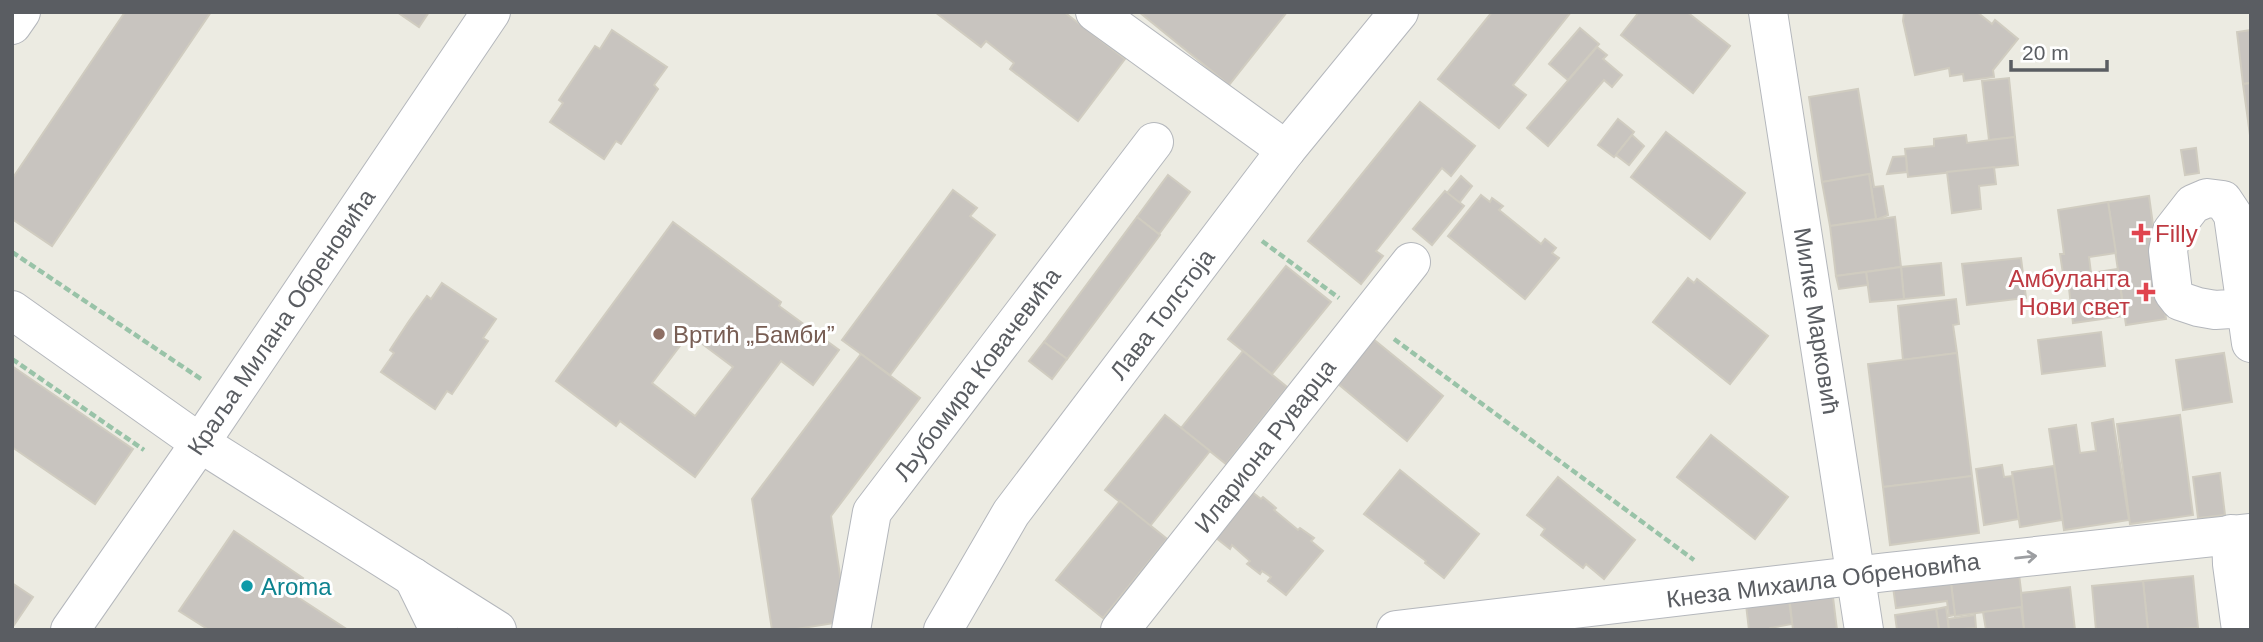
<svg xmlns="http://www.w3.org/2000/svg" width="2263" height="642" font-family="Helvetica,sans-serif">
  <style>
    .building { fill: #c8c4bf; stroke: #d0ccc0; stroke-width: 2; fill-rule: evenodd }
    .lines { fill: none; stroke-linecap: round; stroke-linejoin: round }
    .minor-casing { stroke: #b4b7bc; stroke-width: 40 }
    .path { stroke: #99c3a8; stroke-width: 4.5; stroke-dasharray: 7 3.5; stroke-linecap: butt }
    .minor { stroke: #fff; stroke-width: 38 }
    .oneway { stroke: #9c9ea1 }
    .health-dot { fill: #e0444e; stroke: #fff; stroke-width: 2.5 }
    .education-dot { fill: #8d6e63; stroke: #fff; stroke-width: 2.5 }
    .culture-dot { fill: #0f9aa8; stroke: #fff; stroke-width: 2.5 }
    .labels { text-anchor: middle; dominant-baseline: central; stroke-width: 6; stroke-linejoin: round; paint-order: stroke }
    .health-label { font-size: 24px; fill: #be3a42; stroke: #fff; text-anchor: start }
    .street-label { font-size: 24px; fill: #5a5d62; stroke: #fff }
    .education-label { font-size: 24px; fill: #785e54; stroke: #fff; text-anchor: start }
    .culture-label { font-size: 24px; fill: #0d838f; stroke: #fff; text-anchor: start }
  </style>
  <rect width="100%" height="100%" fill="#ecebe2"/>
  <g class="building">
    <polygon points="125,12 211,12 52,246 12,219 12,179"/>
    <polygon points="397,12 429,12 419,27"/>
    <polygon points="935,12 1064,12 1125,59 1078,121 1010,69 1014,63 986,41 981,47"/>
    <polygon points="1139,12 1287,12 1229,85"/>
    <polygon points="1492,12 1571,12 1513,85 1526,95 1499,128 1438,79"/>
    <polygon points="1639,12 1687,12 1730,46 1693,93 1621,35"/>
    <polygon points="1977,12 1992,24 1995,20 2018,39 1993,70 1994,77 1964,81 1963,74 1950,76 1949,68 1915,75 1903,21 1904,12"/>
    <polygon points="1580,28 1599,44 1568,80 1549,64"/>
    <polygon points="612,30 667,67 654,85 658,89 621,144 616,141 604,159 550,122 563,103 559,100 595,46 600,49"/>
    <polygon points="2251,30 2251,83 2243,84 2237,32"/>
    <polygon points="1597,47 1607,55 1603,59 1622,75 1612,87 1604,80 1548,146 1527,128"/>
    <polygon points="2009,78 2015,137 1989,140 1982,81"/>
    <polygon points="2251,83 2251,134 2250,135 2243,84"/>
    <polygon points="1858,89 1872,174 1822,182 1809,97"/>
    <polygon points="1420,102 1475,146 1451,176 1442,168 1376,251 1383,256 1361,284 1308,241"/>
    <polygon points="1618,119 1634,132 1614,157 1598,145"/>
    <polygon points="1666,132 1745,193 1710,239 1631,177"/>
    <polygon points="1632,135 1644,146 1629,165 1616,155"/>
    <polygon points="1966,135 1967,143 2015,137 2018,165 1908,177 1905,149 1934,146 1934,139"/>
    <polygon points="2196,148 2199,173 2185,175 2181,150"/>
    <polygon points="1906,156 1907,172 1887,174 1893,157"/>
    <polygon points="1994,167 1996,184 1979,186 1981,209 1952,213 1947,172"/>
    <polygon points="1869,174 1872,174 1874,187 1883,186 1888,215 1878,219 1876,219"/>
    <polygon points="1869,174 1876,219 1830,226 1822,182"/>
    <polygon points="1168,175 1190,192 1159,234 1137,217"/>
    <polygon points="1461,176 1472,186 1459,203 1447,193"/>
    <polygon points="953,190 977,208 970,216 995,235 890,375 842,340"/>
    <polygon points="1445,191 1464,206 1432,245 1413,229"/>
    <polygon points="1481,195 1490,202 1492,198 1503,206 1499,210 1541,244 1545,239 1556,248 1552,253 1559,258 1525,299 1448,236"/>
    <polygon points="2149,196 2166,319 2126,325 2108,202"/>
    <polygon points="2108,202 2116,253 2089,257 2091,273 2118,269 2124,316 2073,323 2068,280 2064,280 2060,254 2064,254 2058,210"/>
    <polygon points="1137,217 1160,235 1067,359 1044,342"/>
    <polygon points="1895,217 1901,267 1836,276 1830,226"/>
    <path d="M 673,222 L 781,302 L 779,306 L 839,350 L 813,385 L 781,361 L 695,477 L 620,421 L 616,426 L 556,381 ZM 689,334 L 733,367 L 695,416 L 652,383 Z"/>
    <polygon points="2021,258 2026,298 1967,305 1962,264"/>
    <polygon points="1941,263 1944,295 1904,299 1901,267"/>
    <polygon points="1286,266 1331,302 1272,374 1228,339"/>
    <polygon points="1901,267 1904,299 1870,302 1866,272"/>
    <polygon points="1866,272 1868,285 1839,289 1836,276"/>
    <polygon points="1688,278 1694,283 1697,279 1768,336 1730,384 1653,322"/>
    <polygon points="442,283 496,319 483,338 488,341 452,394 447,391 435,409 381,372 394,353 390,350 409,321 427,296 431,299"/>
    <polygon points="1956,299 1959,324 1953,325 1957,353 1903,360 1898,306"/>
    <polygon points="2101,332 2105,366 2042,374 2038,340"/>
    <polygon points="1367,334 1443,396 1407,441 1331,378"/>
    <polygon points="1044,342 1067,359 1052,379 1029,361"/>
    <polygon points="1243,351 1287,387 1226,464 1181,428"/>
    <polygon points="1957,353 1972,476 1883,487 1868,364"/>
    <polygon points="2224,353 2232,402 2183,410 2176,360"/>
    <polygon points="861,354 920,398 831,516 847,621 790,630 772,630 752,499"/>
    <polygon points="12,366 133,449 95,504 12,447"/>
    <polygon points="1165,415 1210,451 1150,526 1105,490"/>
    <polygon points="2180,415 2193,515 2130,524 2117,424"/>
    <polygon points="2113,419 2129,520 2064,530 2049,429 2076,425 2080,453 2096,451 2092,423"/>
    <polygon points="1711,435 1788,497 1755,539 1677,477"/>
    <polygon points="2002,465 2004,477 2012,476 2019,519 1984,525 1976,469"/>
    <polygon points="2054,466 2062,520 2020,527 2012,472"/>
    <polygon points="1400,470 1479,534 1444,578 1425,563 1426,561 1364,514"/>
    <polygon points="2220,473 2225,515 2198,518 2193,477"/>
    <polygon points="1972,476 1979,533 1890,545 1883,487"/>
    <polygon points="1558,477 1635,540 1604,579 1586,564 1583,568 1541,535 1545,529 1527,515"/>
    <polygon points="1247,488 1261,499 1263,497 1276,508 1274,510 1298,530 1300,528 1314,538 1311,541 1323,551 1286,595 1268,581 1271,577 1262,571 1260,574 1247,564 1250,561 1232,545 1230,549 1210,533"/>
    <polygon points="1120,501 1167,539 1103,618 1056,580"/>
    <polygon points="234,531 303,578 293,594 348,630 209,630 179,611"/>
    <polygon points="2019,574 2023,607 1955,616 1951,583"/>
    <polygon points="2193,576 2198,628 2148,630 2143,581"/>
    <polygon points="2143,581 2148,630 2096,630 2092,586"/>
    <polygon points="12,583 33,597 12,628"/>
    <polygon points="1951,583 1955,615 1949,616 1947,601 1896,608 1893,587"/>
    <polygon points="2070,587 2075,630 2024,630 2021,593"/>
    <polygon points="1832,589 1837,630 1793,630 1789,595"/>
    <polygon points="1788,591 1792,624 1770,628 1770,630 1749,630 1745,596"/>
    <polygon points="1946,607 1949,630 1939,630 1936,609"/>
    <polygon points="2021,607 2024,630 1986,630 1983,612"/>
    <polygon points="1936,609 1939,630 1897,630 1895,615"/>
    <polygon points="1975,615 1976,628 1949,630 1948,619"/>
  </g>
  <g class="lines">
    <defs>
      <g id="minor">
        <polyline points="1095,12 1286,150"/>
        <polyline points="1768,12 1864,630"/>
        <polyline points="12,25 21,12"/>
        <polyline points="2246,308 2215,310 2198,307 2180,301 2173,292 2168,251 2172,231 2193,204 2207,198 2223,200 2233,215 2251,343"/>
        <polyline points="12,310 200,443 497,630"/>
        <polyline points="2231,534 2232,564 2241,630"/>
        <polyline points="413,577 439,630"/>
        <polyline points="70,630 200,443 491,12"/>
        <polyline points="851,630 872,512 1154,142"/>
        <polyline points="943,630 1011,513 1286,150 1399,12"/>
        <polyline points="1120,630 1411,262"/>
        <polyline points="1396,630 1887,572 2251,533"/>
      </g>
    </defs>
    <use href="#minor" class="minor-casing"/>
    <g class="path">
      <polyline points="1262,241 1339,298"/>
      <polyline points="12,252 201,379"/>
      <polyline points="1394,339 1694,560"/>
      <polyline points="12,359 144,450"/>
    </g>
    <use href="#minor" class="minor"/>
  </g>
  <defs><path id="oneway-shaft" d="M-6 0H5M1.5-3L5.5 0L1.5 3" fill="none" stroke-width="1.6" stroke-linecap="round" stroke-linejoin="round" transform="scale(1.75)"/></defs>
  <use class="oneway" href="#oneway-shaft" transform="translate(2026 557) rotate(-6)"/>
  <g class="health-dot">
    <path d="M2137.5 222.5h7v7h7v7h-7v7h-7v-7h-7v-7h7z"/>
    <path d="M2142.5 281.5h7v7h7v7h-7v7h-7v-7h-7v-7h7z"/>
  </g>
  <circle class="education-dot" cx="659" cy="334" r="7"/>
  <circle class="culture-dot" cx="247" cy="586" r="7"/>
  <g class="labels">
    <g class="health-label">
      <text x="2155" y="233">Filly</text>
      <text x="2130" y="278" text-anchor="end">Амбуланта<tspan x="2130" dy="28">Нови свет</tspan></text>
    </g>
    <g class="street-label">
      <text transform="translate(1162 314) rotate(-53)">Лава Толстоја</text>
      <text transform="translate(1817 321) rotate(81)">Милке Марковић</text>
      <text transform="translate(281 322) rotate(-56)">Краља Милана Обреновића</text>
      <text transform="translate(977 374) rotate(-53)">Љубомира Ковачевића</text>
      <text transform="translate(1265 446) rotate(-52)">Илариона Руварца</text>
      <text transform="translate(1823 580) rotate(-7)">Кнеза Михаила Обреновића</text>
    </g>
    <g class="education-label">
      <text x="673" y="334">Вртић „Бамби”</text>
    </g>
    <g class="culture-label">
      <text x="261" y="586">Aroma</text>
    </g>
  </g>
  <rect width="2263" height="642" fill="none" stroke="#5a5d62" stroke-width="28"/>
  <path d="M2011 60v10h96v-10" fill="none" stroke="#5a5d62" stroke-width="3.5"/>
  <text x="2022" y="60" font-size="21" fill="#5a5d62" stroke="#ffffff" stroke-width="5" paint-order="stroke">20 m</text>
</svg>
